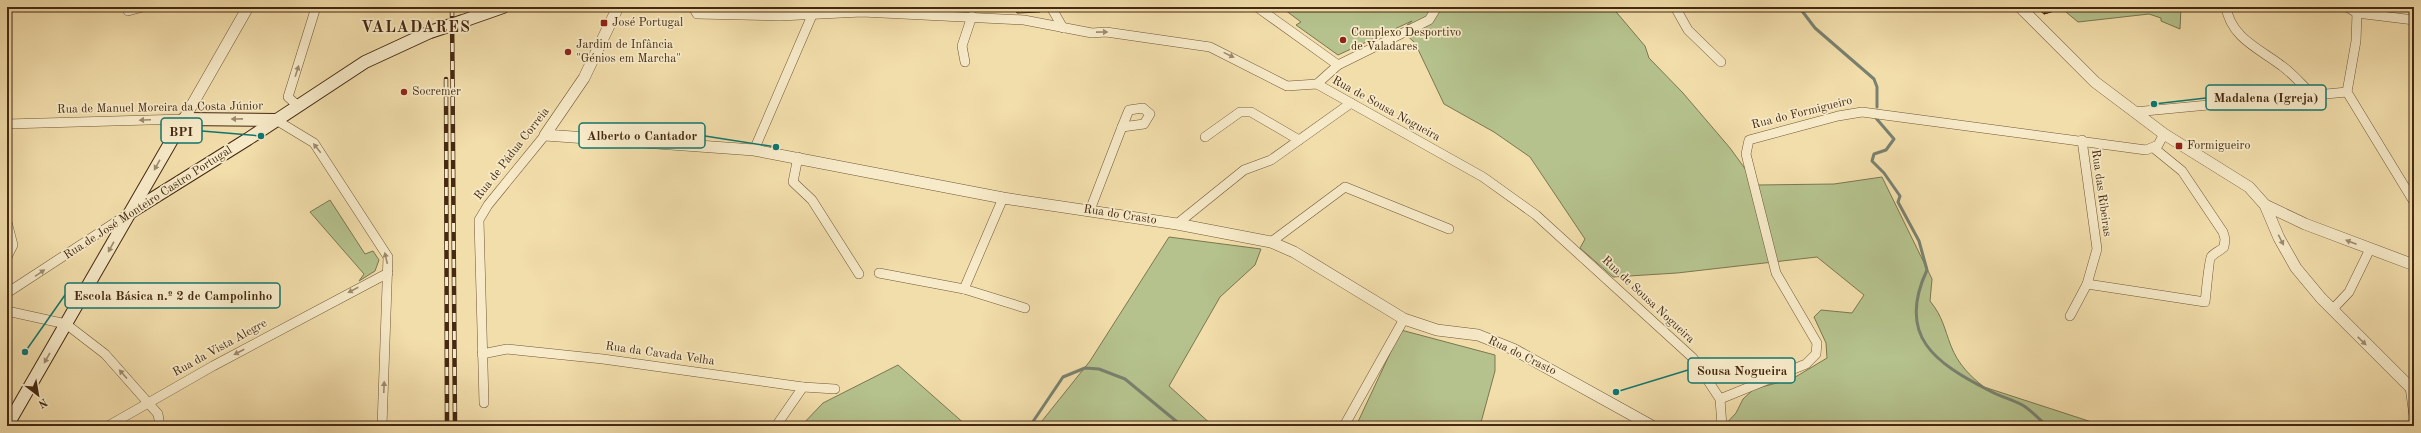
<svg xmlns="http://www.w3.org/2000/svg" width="2421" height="433" font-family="'Old Standard TT',serif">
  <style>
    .green { fill: #b5c28d; stroke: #7d7650 }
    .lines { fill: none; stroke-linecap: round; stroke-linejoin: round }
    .stream { stroke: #79816f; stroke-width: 3 }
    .minor-casing { stroke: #705638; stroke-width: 10 }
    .tertiary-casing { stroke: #705638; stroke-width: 12 }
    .secondary-casing { stroke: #452912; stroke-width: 14 }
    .minor { stroke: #f7eac8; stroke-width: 9 }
    .tertiary { stroke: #f7eac8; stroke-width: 11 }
    .secondary { stroke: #f7eac8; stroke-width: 12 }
    .rail-casing { stroke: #452912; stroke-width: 4.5 }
    .rail { stroke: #f7eac8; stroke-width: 3; stroke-dasharray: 9; stroke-linecap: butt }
    .secondary-bridge-casing { stroke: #452912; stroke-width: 14; stroke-linecap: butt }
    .secondary-bridge { stroke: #f7eac8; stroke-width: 12 }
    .wall { fill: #bf8f73; stroke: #452912 }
    .shaded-wall { fill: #9b745e; stroke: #452912 }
    .oneway { fill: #9e8a6d }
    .poi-dot { fill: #8f2418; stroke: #f7eac8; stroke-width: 1.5 }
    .labels { text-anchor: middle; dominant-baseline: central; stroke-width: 3.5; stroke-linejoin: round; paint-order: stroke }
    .poi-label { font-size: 12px; fill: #452912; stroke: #f7eac8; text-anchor: start }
    .street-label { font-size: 12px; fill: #452912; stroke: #f7eac8 }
    .district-label { font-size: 16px; font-weight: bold; letter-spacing: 1px; fill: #452912; stroke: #f7eac8 }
    .leader { fill: none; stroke: #0f766e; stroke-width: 1.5 }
    .callout-dot { fill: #0f766e; stroke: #f7eac8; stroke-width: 1.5 }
    .callout { fill: #f7eac8; stroke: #0f766e; stroke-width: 1.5 }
    .callout-label { font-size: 13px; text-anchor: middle; font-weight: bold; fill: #452912 }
  </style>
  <rect width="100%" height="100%" fill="#f2deab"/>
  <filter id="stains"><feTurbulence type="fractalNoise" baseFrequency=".005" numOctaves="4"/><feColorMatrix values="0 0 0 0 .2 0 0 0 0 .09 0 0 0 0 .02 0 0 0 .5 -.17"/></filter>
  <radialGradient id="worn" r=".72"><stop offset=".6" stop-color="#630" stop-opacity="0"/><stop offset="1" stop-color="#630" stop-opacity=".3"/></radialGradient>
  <g class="green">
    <path d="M 1281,7 L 1425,7 L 1423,12 L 1429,7 L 1480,10 L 1612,7 L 1645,46 L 1649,58 L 1683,93 L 1730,148 L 1757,185 L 1834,184 L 1882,177 L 1932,279 L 1930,301 C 1943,317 1944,328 1951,346 C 1958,364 1970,376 1984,387 L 2104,426 L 1724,426 L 1736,413 L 1743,399 L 1754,389 L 1792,379 L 1827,358 L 1826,343 L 1814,317 L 1821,310 L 1852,313 L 1864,295 L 1817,257 L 1677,273 L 1613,277 L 1580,248 L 1585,239 L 1530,157 L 1494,132 L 1444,104 L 1415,43 L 1401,30 L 1412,21 L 1338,55 L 1296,25 L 1301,22 Z"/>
    <polygon points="2060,7 2181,7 2180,29 2161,21 2161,18 2149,14 2078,22"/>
    <polygon points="330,200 365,254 373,251 379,260 375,271 359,281 364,274 310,212"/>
    <polygon points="1169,237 1261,249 1255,265 1220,297 1169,386 1213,426 1038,426 1090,361"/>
    <polygon points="1401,330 1495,355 1495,371 1480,426 1356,426"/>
    <polygon points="898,365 967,426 801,426 823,403"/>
  </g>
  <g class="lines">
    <g class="stream">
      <polyline points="1799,7 1815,28 1874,79 1877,87 1877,107"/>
      <path d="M 1875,117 L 1894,139 L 1886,150 L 1874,154 L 1872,161 L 1884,173 L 1900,196 L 1898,202 L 1919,241 L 1927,270 C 1896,336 1935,363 1990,391 C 2001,397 2014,400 2024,406 C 2032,411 2040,420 2047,426"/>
      <polyline points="1030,426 1063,377 1085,368 1099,369 1125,379 1182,426"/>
    </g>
    <defs>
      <g id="minor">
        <polyline points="693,7 697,14 780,16 862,12 1024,20 1092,33 1106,32 1210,47 1287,86 1317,84 1483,177 1536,215 1693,358 1720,399 1722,426"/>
        <polyline points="1051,7 1063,28"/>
        <polyline points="1257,7 1338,65"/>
        <polyline points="1675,7 1688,30 1721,62"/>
        <path d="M 2226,7 C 2231,38 2260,49 2282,66 C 2293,74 2302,85 2312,94"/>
        <polyline points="2347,7 2357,13 2414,20"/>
        <polyline points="128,11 143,7"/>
        <polyline points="2357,13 2356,41 2347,92 2414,202"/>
        <polyline points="965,62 962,46 972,16"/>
        <polyline points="1317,84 1338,65 1429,20 1437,7"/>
        <polyline points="297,105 288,97 316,7"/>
        <polygon points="1143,108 1150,114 1144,124 1122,127 1129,110"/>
        <polyline points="2134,112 2347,92"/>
        <polyline points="276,120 314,143 388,257 382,426"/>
        <polyline points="7,124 184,119"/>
        <polyline points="1205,137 1240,112 1251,112 1299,140"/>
        <polyline points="754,150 813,13"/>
        <polyline points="798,157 793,182 812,200 859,274"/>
        <polyline points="1090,210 1122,127"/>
        <polyline points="7,222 13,245 7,257"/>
        <polyline points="1177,224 1244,170 1271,160 1351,103"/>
        <polyline points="1271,242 1345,187 1449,229"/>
        <polyline points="879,273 964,289 1025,308"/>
        <path d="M 2087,284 L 2205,302 C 2206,295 2209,259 2211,257 C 2214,253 2220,251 2224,247 L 2225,239 L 2223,232 L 2182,171 L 2155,149"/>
        <polyline points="964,289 1003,198"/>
        <polyline points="7,293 128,214"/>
        <polyline points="2332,310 2349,292 2370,249"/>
        <polyline points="7,311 66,324 105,354 158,414 160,426"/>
        <polyline points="2070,316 2087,284 2097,249 2082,140"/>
        <polyline points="482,354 507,349 603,359 803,387 835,389"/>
        <polyline points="2410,387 2414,416"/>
        <polyline points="1720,399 1806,364 1816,354 1817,343 1776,273 1746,154 1749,140 1838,116 1862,112 2146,150 2158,145 2164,134"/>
        <polyline points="484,403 479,220 488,205 545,135"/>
        <polyline points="108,426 213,366 388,273"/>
        <polyline points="776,426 803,387"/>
        <polyline points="1344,426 1404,319"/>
      </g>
      <g id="tertiary">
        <polyline points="618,7 584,78 545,135 754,150 1003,198 1177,224 1271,242 1294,252 1404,319 1437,330 1478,335 1513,349 1652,426"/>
        <polyline points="2020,7 2095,82 2164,134 2249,187 2265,205 2279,238 2296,268 2321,298 2414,391"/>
        <polyline points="184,119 248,7"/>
        <polyline points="2265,205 2305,224 2414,265"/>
      </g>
      <g id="secondary">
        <polyline points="463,21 503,7"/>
        <polyline points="131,212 248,139 365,62 430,32"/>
        <polyline points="7,426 184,119 276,120"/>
      </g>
    </defs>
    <use href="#minor" class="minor-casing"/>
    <use href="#tertiary" class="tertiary-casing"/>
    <use href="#secondary" class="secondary-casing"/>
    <use href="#minor" class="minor"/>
    <use href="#tertiary" class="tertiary"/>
    <use href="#secondary" class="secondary"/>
    <defs>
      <g id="rail">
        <polyline points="452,7 455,426"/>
        <polyline points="446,79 447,426"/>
      </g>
    </defs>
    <use href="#rail" class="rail-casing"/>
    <use href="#rail" class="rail"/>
    <defs>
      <polyline id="secondary-bridge" points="430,32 463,21"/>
    </defs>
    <use href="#secondary-bridge" class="secondary-bridge-casing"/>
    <use href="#secondary-bridge" class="secondary-bridge"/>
  </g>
  <g class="wall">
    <polygon points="921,7 959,7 959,9 922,8"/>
    <polygon points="1012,7 1040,7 1040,12 1017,13"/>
    <polygon points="2036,7 2059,7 2057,10 2044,14"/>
  </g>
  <polygon class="shaded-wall" points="2048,7 2059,7 2057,10 2044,14"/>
  <defs><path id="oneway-solid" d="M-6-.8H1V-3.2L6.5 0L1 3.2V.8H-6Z"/></defs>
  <g class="oneway">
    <use href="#oneway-solid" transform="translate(1102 32) rotate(-1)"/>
    <use href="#oneway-solid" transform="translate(1229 55) rotate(26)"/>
    <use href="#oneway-solid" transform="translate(297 71) rotate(-72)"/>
    <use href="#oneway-solid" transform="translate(237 119) rotate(179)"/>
    <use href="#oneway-solid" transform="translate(145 120) rotate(178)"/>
    <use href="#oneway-solid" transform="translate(317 148) rotate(-128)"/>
    <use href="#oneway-solid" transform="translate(157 165) rotate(119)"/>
    <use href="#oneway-solid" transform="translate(2281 240) rotate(63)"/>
    <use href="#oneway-solid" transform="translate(2351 242) rotate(-159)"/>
    <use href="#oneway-solid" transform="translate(111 247) rotate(119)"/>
    <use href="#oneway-solid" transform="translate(386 258) rotate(-103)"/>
    <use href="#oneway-solid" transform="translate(40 273) rotate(-34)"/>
    <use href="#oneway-solid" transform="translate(353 290) rotate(152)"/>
    <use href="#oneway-solid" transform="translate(2362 341) rotate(44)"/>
    <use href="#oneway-solid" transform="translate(239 352) rotate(152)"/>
    <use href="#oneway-solid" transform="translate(47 358) rotate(120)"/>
    <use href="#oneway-solid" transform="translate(123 374) rotate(-132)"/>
    <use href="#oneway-solid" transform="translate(384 387) rotate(-88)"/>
  </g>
  <g class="poi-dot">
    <rect x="600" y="19" width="8" height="8" rx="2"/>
    <circle cx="1343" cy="40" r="4"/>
    <circle cx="568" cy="52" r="4"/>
    <circle cx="404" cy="92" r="4"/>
    <rect x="2175" y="142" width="8" height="8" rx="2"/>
  </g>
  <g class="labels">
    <g class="poi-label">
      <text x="612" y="23">José Portugal</text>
      <text x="1351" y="33">Complexo Desportivo<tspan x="1351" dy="14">de Valadares</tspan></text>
      <text x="576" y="45">Jardim de Infância<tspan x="576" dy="14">"Génios em Marcha"</tspan></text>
      <text x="412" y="92">Socremer</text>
      <text x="2187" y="146">Formigueiro</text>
    </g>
    <g class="street-label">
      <text transform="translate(160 108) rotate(-1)">Rua de Manuel Moreira da Costa Júnior</text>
      <text transform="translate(1386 109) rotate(29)">Rua de Sousa Nogueira</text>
      <text transform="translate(1802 113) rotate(-14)">Rua do Formigueiro</text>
      <text transform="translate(512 154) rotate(-52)">Rua de Pádua Correia</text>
      <text transform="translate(2101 193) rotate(82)">Rua das Ribeiras</text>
      <text transform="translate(148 203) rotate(-33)">Rua de José Monteiro Castro Portugal</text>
      <text transform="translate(1120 215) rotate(9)">Rua do Crasto</text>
      <text transform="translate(1648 300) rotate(43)">Rua de Sousa Nogueira</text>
      <text transform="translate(220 348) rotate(-29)">Rua da Vista Alegre</text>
      <text transform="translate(660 354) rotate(8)">Rua da Cavada Velha</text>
      <text transform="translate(1522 356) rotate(26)">Rua do Crasto</text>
    </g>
    <g class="district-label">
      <text x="416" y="28">VALADARES</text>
    </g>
  </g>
  <path class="leader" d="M2154 104L2206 98M261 136L202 131M776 147L705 136M25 352L65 295M1616 392L1688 370"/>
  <g class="callout-dot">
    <circle cx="2154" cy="104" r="4"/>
    <circle cx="261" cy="136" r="4"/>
    <circle cx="776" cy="147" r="4"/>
    <circle cx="25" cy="352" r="4"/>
    <circle cx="1616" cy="392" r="4"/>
  </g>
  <g class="callout">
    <rect x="2206" y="85" width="120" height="25" rx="4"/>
    <rect x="161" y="118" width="41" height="25" rx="4"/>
    <rect x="579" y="123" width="126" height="25" rx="4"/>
    <rect x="65" y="283" width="215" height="25" rx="4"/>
    <rect x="1688" y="358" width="107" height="25" rx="4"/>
  </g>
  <g class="callout-label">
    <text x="2266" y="102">Madalena (Igreja)</text>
    <text x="181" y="136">BPI</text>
    <text x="642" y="140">Alberto o Cantador</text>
    <text x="173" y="300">Escola Básica n.º 2 de Campolinho</text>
    <text x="1742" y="375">Sousa Nogueira</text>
  </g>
  <rect width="2421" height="433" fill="none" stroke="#f2deab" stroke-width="24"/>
  <rect x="8" y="8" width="2405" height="417" fill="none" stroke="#452912" stroke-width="2"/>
  <rect x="12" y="12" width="2397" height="409" fill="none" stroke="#452912"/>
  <g transform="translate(38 395) rotate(149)" stroke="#f7eac8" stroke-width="3" paint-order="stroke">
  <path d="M0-3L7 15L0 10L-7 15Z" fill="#452912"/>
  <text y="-6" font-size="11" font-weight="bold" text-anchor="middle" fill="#452912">N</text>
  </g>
  <rect width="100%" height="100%" filter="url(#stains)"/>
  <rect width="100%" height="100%" fill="url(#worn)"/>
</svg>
